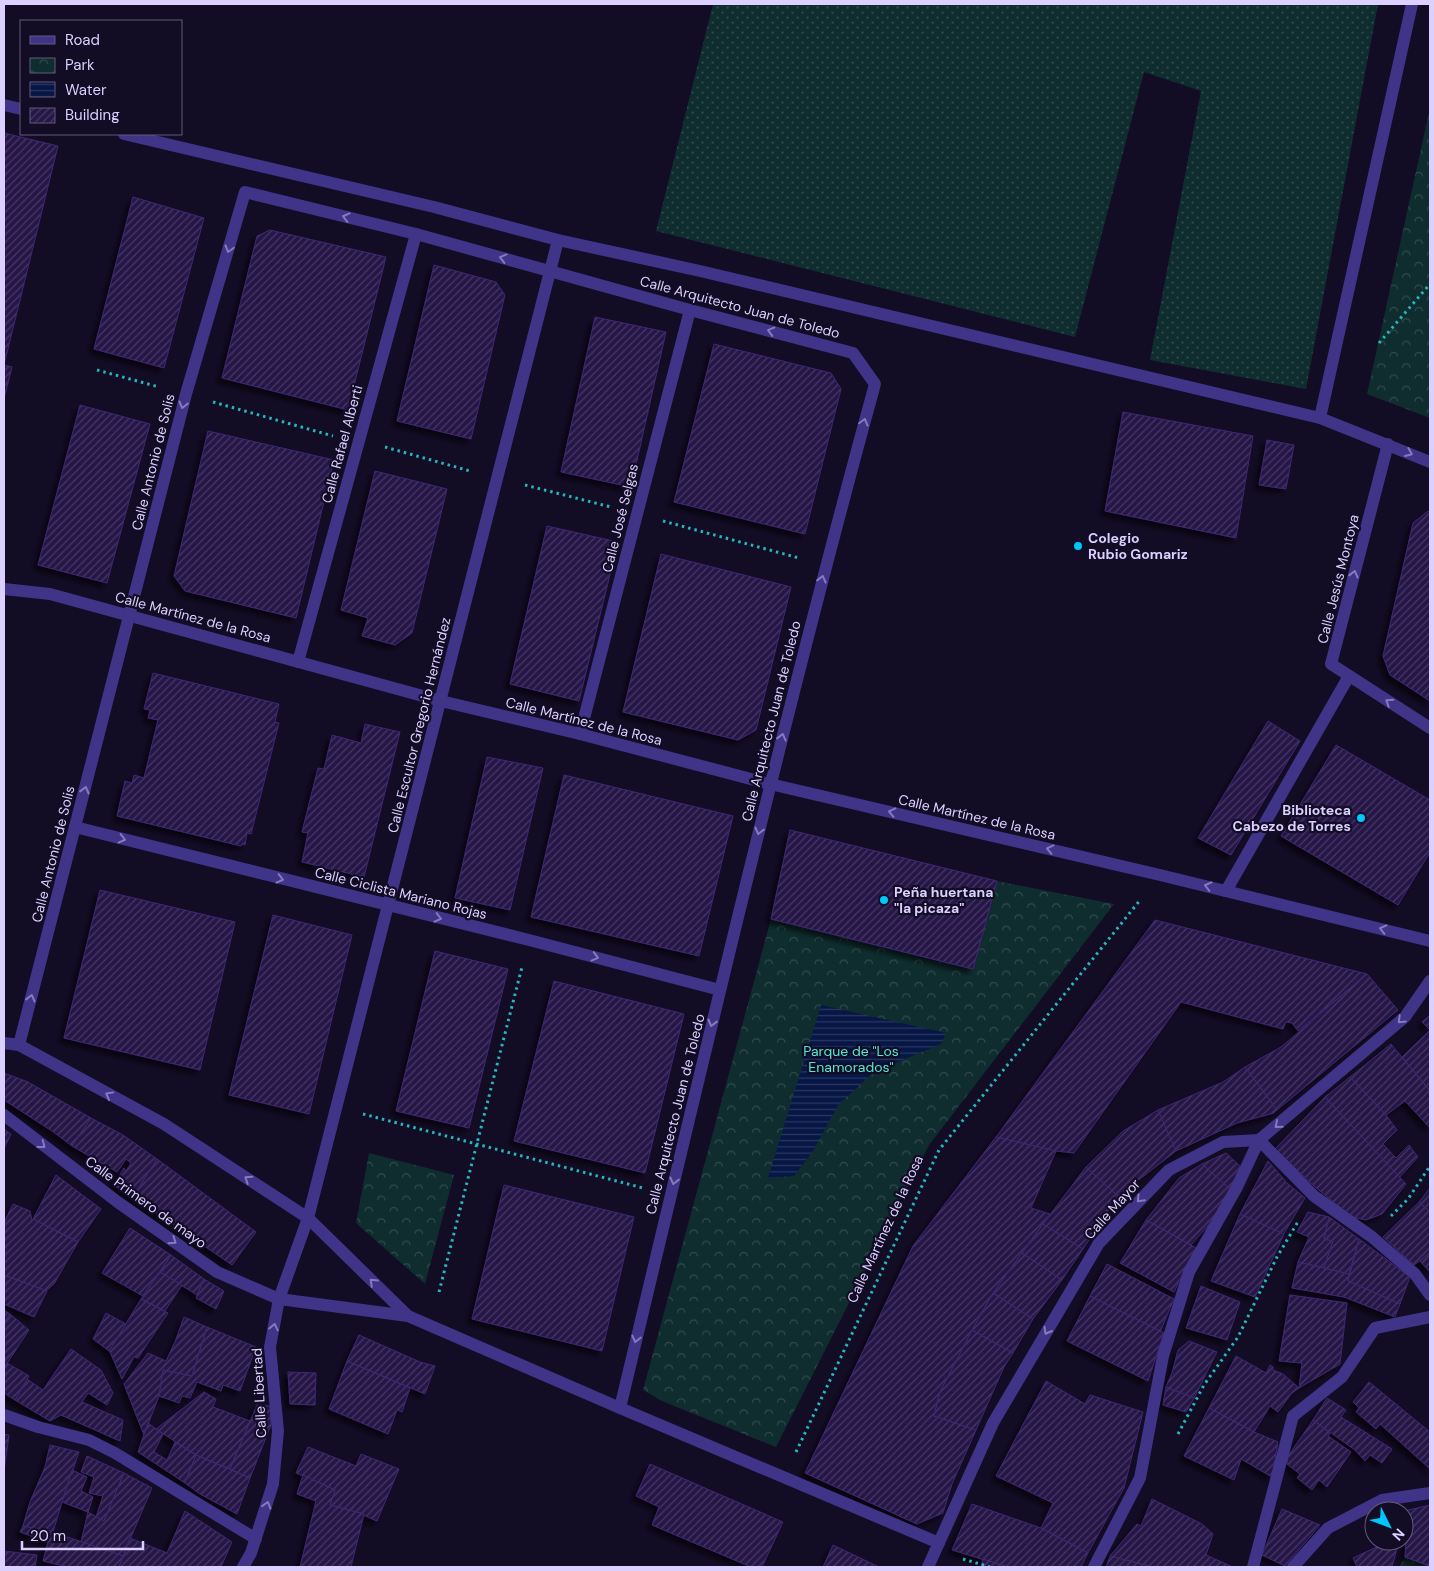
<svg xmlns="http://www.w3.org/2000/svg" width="1434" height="1571" font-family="'DM Sans',sans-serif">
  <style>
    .grass { fill: url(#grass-dots) }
    .park { fill: url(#park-crowns) }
    .water { fill: url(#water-rules) }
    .building { fill: url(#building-hatch); stroke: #3f2775; filter: url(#shadow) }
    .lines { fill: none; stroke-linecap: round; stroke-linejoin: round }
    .path { stroke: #25b7be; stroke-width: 3; stroke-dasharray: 2.5 4; stroke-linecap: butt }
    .street { stroke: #403488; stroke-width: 12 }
    .oneway { stroke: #867abe }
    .poi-dot { fill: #00c7fb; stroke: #130c25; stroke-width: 2 }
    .labels { text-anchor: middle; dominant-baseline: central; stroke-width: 4.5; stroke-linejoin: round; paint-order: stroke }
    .street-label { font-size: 14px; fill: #dbd0ff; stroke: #130c25 }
    .poi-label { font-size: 14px; font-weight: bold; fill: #dbd0ff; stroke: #130c25; text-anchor: start }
    .park-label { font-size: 14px; fill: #53e9d3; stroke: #130c25 }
  </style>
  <defs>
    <pattern id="grass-dots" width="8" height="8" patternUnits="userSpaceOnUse" patternTransform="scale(1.25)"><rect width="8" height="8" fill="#0f2d2f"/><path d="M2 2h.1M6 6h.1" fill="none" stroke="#314a4e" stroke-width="1.8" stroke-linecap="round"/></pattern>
    <pattern id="park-crowns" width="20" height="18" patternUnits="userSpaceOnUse" patternTransform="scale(1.25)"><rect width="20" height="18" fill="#0f2d2f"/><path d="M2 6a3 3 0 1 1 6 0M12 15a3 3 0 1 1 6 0" fill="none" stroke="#314a4e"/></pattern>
    <pattern id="water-rules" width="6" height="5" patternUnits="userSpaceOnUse" patternTransform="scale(1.25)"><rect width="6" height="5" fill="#061645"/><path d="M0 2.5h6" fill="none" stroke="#2a3761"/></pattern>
    <pattern id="building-hatch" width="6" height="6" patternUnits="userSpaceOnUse" patternTransform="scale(1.25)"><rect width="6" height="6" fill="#261747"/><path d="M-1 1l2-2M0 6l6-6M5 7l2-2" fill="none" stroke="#453863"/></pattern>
    <filter id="shadow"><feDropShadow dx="-4.5" dy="4.5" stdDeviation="2.5" flood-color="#0009"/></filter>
  </defs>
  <rect width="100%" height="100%" fill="#130c25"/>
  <g class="grass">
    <polygon points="713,4 1378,4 1306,389 1150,360 1201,91 1144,72 1075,337 656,231"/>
    <polygon points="1405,1557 1430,1566 1430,1567 1399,1567"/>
  </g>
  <g class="park">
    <polygon points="1430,108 1430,418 1367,394"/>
    <polygon points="997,881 1114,904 929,1145 776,1447 662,1401 643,1390 771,919 973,969"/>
    <polygon points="369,1153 454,1175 425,1284 356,1223"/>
  </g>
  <polygon class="water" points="821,1005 946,1033 941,1044 874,1072 838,1105 813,1151 794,1176 768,1178"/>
  <g class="building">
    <polygon points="4,133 58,146 4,365 12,367 4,399"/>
    <polygon points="133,197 204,218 164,368 94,349"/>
    <polygon points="270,230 386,257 348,410 222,378 257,236"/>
    <polygon points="434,265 496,282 505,295 471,439 397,421"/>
    <polygon points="595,317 666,332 631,487 561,472"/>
    <polygon points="714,344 831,373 841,389 805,534 674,502"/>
    <polygon points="80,405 150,424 107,583 38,565"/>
    <polygon points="1123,412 1253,436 1236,538 1105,511"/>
    <polygon points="208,431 334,460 296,618 185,591 174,576"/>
    <polygon points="1267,440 1294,445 1286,489 1259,485"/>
    <polygon points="375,471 447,489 412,633 395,645 362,636 368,618 341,610"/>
    <polygon points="1428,511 1430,512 1430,701 1390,675 1383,656 1413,523"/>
    <polygon points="547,526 618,542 579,701 510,684"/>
    <polygon points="661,554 791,587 756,730 738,740 623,712"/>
    <polygon points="153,673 279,704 275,722 279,723 251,834 247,833 245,845 242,844 241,846 117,816 125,781 132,783 134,775 144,778 158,720 148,718 150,710 144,709"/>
    <polygon points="1268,721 1300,741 1231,855 1198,838"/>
    <polygon points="365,724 400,732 364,877 302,862 308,833 302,832 318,768 324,769 332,735 361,743"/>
    <polygon points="1336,745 1430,800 1430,852 1398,905 1281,836"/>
    <polygon points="487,757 543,768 510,910 455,898"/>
    <polygon points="564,775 733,816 699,956 531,917"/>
    <polygon points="790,830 997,881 973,969 771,919"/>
    <polygon points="100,890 235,922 200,1070 64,1038"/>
    <polygon points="273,915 352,935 309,1114 229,1095"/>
    <polygon points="1155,920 1367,974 1298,1031 1292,1023 1286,1022 1283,1029 1181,1002 1074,1153 1056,1151 996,1137"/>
    <polygon points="435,951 508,969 469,1128 396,1111"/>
    <polygon points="1367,974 1398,1010 1277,1110 1245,1067 1281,1047"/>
    <polygon points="554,981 684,1014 645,1173 514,1141"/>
    <polygon points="1430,1015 1430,1091 1402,1057 1430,1030 1422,1022"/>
    <polygon points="1391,1044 1430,1091 1430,1128 1405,1101 1386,1115 1350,1077"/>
    <polygon points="1245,1067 1277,1110 1274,1113 1237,1123 1176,1151 1160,1127 1158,1110 1223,1082"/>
    <polygon points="4,1073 28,1082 91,1118 72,1146 52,1131 4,1100"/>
    <polygon points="1350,1077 1386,1115 1397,1130 1383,1144 1396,1158 1409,1145 1418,1157 1399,1178 1325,1097"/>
    <polygon points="1325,1097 1406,1184 1382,1214 1366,1220 1352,1217 1315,1187 1275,1149"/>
    <polygon points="1158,1110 1176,1151 1118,1196 1086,1167 1123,1131"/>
    <polygon points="91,1118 123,1135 157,1159 132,1199 114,1185 124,1168 126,1171 131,1163 126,1159 117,1172 72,1146"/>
    <polygon points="4,1129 11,1134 4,1149"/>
    <polygon points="996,1137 1056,1151 1031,1208 1050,1214 993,1293 940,1392 934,1416 976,1430 952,1484 943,1513 917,1524 805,1473 913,1246"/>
    <polygon points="1226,1153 1242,1168 1231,1190 1202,1164"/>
    <polygon points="157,1159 256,1232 232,1265 133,1197"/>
    <polygon points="1268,1161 1287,1183 1305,1198 1283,1235 1240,1214"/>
    <polygon points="1202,1164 1231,1190 1220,1212 1191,1245 1146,1220 1179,1178"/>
    <polygon points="1086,1167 1118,1196 1083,1249 1043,1224"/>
    <polygon points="56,1175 101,1209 78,1242 33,1219"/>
    <polygon points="504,1185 634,1217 602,1351 472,1319"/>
    <polygon points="1430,1188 1430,1212 1419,1202"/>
    <polygon points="1419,1202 1430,1212 1430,1253 1414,1265 1383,1237"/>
    <polygon points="13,1204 30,1211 32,1221 33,1219 78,1242 54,1284 46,1291 4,1275 4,1223"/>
    <polygon points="1308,1212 1329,1217 1324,1239 1333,1241 1324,1268 1298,1262 1309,1237 1297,1232"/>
    <polygon points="1240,1214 1284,1234 1255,1297 1211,1281"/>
    <polygon points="1329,1217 1359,1239 1349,1274 1324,1268 1333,1241 1324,1239"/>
    <polygon points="1146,1220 1196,1248 1174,1292 1120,1263"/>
    <polygon points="1043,1224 1083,1249 1062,1280 1022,1253"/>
    <polygon points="130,1228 171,1255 143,1296 102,1273"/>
    <polygon points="1359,1239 1410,1277 1400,1304 1348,1281"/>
    <polygon points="1022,1253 1062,1280 1033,1319 993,1293"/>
    <polygon points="1430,1253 1430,1272 1420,1261"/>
    <polygon points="171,1255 204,1279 197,1295 160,1272"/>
    <polygon points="1298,1262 1349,1274 1348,1281 1400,1304 1395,1317 1344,1297 1292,1288"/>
    <polygon points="1107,1264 1174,1299 1160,1332 1090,1296"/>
    <polygon points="160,1272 182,1285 165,1311 141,1299"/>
    <polygon points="4,1275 47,1291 34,1317 4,1304"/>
    <polygon points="204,1279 224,1291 216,1309 196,1298"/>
    <polygon points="1201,1286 1240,1302 1227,1340 1186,1328"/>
    <polygon points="993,1293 1033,1319 1013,1353 972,1330"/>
    <polygon points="1290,1295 1347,1303 1340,1364 1299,1388 1302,1363 1279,1361"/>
    <polygon points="1090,1296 1164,1333 1148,1381 1067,1341"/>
    <polygon points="141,1299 168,1313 138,1358 134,1357 122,1379 110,1352 109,1351"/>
    <polygon points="4,1310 10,1314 4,1323"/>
    <polygon points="106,1313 126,1324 109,1351 93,1339"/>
    <polygon points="10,1314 29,1330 4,1368 4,1323"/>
    <polygon points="184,1317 207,1327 192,1376 163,1370 159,1396 144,1435 124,1384 148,1353 166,1361 175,1342"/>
    <polygon points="207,1327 256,1347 240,1391 223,1385 221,1391 197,1382 190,1398 182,1396 179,1403 159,1396 163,1370 192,1376"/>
    <polygon points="972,1330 1013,1353 1004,1367 976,1430 934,1416 940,1392"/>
    <polygon points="359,1335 420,1362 435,1366 425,1394 347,1361"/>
    <polygon points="1189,1341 1217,1352 1194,1398 1166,1387 1172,1373 1178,1350"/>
    <polygon points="71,1349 101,1370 113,1393 107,1405 88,1393 82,1402 123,1420 120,1441 61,1415 50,1421 15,1400 27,1379 43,1390"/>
    <polygon points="1236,1356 1266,1373 1270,1365 1273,1367 1273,1370 1283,1374 1299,1388 1291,1394 1278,1412 1270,1406 1254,1432 1209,1408"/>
    <polygon points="347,1361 410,1388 402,1412 397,1410 388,1434 329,1409"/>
    <polygon points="7,1363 29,1376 15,1400 4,1393 4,1368"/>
    <polygon points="288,1372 316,1373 315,1405 290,1404"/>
    <polygon points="1046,1381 1085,1404 1090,1395 1143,1412 1124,1488 1088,1553 1041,1528 1053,1503 996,1476"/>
    <polygon points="1369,1382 1430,1432 1430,1469 1380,1424 1376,1429 1356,1412 1359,1408 1353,1402"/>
    <polygon points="1166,1387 1194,1398 1186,1412 1163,1405"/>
    <polygon points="204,1392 216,1399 213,1407 250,1421 230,1469 196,1455 156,1429"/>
    <polygon points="1327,1398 1346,1410 1341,1417 1392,1449 1382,1463 1370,1455 1365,1461 1355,1450 1313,1420"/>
    <polygon points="257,1405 270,1406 271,1425 250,1478 230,1469"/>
    <polygon points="1209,1408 1254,1432 1278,1442 1272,1477 1241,1459 1234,1480 1184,1456"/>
    <polygon points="1313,1420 1330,1433 1328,1436 1351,1452 1327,1487 1319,1480 1312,1490 1297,1478 1300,1474 1287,1464 1288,1456"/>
    <polygon points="148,1423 163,1434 154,1452 167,1460 175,1442 196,1455 185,1483 138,1452"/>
    <polygon points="4,1434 9,1435 4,1471"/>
    <polygon points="50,1445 79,1452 62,1502 53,1532 23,1526 30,1502 45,1467"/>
    <polygon points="308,1447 356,1466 361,1454 399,1469 377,1521 363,1515 364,1514 330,1505 335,1490 296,1473"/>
    <polygon points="196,1455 250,1478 237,1514 200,1494 185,1483"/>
    <polygon points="87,1456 124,1473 104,1521 96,1517 103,1496 89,1493 94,1477 81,1472"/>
    <polygon points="650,1464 783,1522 762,1567 751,1567 652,1525 659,1507 636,1496"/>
    <polygon points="72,1470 87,1477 81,1491 93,1497 88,1512 62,1502"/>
    <polygon points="124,1473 152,1488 123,1556 81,1542 88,1512 104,1521"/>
    <polygon points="303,1475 335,1490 330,1505 364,1514 351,1567 300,1567 316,1501 297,1494"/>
    <polygon points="1152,1499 1202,1524 1213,1534 1206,1555 1233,1567 1153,1567 1110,1556 1137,1524 1141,1526"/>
    <polygon points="972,1504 1041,1528 1088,1553 1081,1567 1008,1567 952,1550"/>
    <polygon points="1430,1505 1430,1566 1405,1557 1406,1540 1404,1528 1404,1511"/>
    <polygon points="1282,1509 1320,1525 1285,1566 1262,1555"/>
    <polygon points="185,1511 232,1542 221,1567 119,1567 130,1538 167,1553"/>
    <polygon points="23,1526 53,1532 123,1556 119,1567 68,1567 43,1561 48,1542 20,1532"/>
    <polygon points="1389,1541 1399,1541 1392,1567 1357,1567 1353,1558"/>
    <polygon points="833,1545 879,1567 823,1567"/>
    <polygon points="4,1551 37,1555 35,1567 4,1567"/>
    <polygon points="1110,1556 1153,1567 1106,1567"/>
    <polygon points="983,1559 1008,1567 981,1567"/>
  </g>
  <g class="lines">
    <g class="path">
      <polyline points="1379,343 1430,284"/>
      <polyline points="97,370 159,387"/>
      <polyline points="213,402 333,436"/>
      <polyline points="385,447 470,471"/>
      <polyline points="525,485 611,507"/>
      <polyline points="663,521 799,558"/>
      <polyline points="363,1114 643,1188"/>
      <polyline points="1391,1216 1408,1199 1430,1166"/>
      <polyline points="439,1292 522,967"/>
      <polyline points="1178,1434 1204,1385 1238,1337 1277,1257 1299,1220"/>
      <polyline points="796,1452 939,1150 1141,899"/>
      <polyline points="963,1559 990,1567"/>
    </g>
    <g class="street">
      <polyline points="4,105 21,109"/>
      <polyline points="124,134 434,207 558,240 700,271 1320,418 1430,462"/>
      <polyline points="1320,418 1412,4"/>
      <polyline points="1388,444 1331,664 1430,728"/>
      <polyline points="4,589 50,594 441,701 580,734 770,784 1160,875 1430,941"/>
      <polyline points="298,662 416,234"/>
      <polyline points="580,734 690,310"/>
      <polyline points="75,827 529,940 720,990"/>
      <polyline points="1226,891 1349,676"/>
      <polyline points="4,1043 19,1045 164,1124 308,1218 408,1316"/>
      <path d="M 19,1045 L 186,394 L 245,192 L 416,234 L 690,310 L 853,353 L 875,384 C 782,723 702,1066 620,1408"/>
      <polyline points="4,1115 119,1203 217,1272 279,1299 408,1316 620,1408 939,1543"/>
      <polyline points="4,1415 38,1427 89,1440 115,1453 256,1539"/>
      <polyline points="243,1567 251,1553 273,1484 278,1431 270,1347 279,1299 308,1218 558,240"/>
      <polyline points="928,1567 993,1423 1099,1243 1169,1170 1223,1142 1259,1140 1405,1017 1430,981"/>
      <polyline points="1094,1567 1140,1478 1163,1356 1189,1272 1237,1187 1259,1140 1314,1196 1372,1237 1415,1274 1430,1295"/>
      <polyline points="1253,1567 1293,1416 1342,1377 1375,1328 1430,1317"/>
      <polyline points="1293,1567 1328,1528 1382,1500 1430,1493"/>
    </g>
  </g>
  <defs><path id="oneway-chevron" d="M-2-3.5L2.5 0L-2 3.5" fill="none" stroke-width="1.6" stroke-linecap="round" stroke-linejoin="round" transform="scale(1.25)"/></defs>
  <g class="oneway">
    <use href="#oneway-chevron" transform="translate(346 217) rotate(-166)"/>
    <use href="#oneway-chevron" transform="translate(229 249) rotate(106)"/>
    <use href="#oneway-chevron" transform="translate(503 258) rotate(-165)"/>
    <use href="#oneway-chevron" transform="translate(771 331) rotate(-165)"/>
    <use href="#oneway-chevron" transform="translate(183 405) rotate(104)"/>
    <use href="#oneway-chevron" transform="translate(864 422) rotate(-75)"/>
    <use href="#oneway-chevron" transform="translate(1409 453) rotate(23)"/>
    <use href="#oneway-chevron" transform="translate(1354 574) rotate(-76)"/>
    <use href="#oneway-chevron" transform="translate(822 579) rotate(-76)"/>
    <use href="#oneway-chevron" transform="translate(1389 702) rotate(-147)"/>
    <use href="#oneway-chevron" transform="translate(782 737) rotate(-76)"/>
    <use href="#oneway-chevron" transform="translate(85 790) rotate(-76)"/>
    <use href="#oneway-chevron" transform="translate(892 812) rotate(-167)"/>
    <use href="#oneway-chevron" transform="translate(759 831) rotate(104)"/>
    <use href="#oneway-chevron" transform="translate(122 839) rotate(14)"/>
    <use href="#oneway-chevron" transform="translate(1050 849) rotate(-167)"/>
    <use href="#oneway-chevron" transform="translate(280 879) rotate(14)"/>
    <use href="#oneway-chevron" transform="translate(1208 886) rotate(-166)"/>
    <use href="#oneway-chevron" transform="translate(438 918) rotate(14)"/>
    <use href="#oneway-chevron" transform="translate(1383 929) rotate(-166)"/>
    <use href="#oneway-chevron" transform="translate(595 957) rotate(15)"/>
    <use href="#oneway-chevron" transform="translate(31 998) rotate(-76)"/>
    <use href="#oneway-chevron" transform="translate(1401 1020) rotate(136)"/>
    <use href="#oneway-chevron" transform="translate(712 1023) rotate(104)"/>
    <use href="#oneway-chevron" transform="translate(109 1095) rotate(-151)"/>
    <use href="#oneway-chevron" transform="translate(1278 1125) rotate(140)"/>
    <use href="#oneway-chevron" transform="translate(42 1145) rotate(37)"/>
    <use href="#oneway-chevron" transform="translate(248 1179) rotate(-147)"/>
    <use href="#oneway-chevron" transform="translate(674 1181) rotate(104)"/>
    <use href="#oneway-chevron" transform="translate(1140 1199) rotate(134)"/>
    <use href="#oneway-chevron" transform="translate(173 1241) rotate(35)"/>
    <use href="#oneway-chevron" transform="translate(373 1282) rotate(-136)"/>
    <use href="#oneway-chevron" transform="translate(274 1327) rotate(-78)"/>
    <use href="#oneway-chevron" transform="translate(1047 1331) rotate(120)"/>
    <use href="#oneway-chevron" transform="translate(636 1339) rotate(103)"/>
    <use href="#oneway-chevron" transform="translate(267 1505) rotate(-73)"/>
  </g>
  <g class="poi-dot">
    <circle cx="1078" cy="546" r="5"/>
    <circle cx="1361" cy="818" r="5"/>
    <circle cx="884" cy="900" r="5"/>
  </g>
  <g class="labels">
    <g class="street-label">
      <text transform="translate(740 307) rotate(15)">Calle Arquitecto Juan de Toledo</text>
      <text transform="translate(342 444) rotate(-75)">Calle Rafael Alberti</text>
      <text transform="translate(153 462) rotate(-76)">Calle Antonio de Solis</text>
      <text transform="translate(620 518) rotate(-76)">Calle José Selgas</text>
      <text transform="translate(1338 579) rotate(-76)">Calle Jesús Montoya</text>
      <text transform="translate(193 617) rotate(15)">Calle Martínez de la Rosa</text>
      <text transform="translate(584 721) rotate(14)">Calle Martínez de la Rosa</text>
      <text transform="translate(771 721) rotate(-76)">Calle Arquitecto Juan de Toledo</text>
      <text transform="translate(419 725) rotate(-76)">Calle Escultor Gregorio Hernández</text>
      <text transform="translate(977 817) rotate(13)">Calle Martínez de la Rosa</text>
      <text transform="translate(53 854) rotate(-76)">Calle Antonio de Solis</text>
      <text transform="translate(401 893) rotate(14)">Calle Ciclista Mariano Rojas</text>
      <text transform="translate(675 1114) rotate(-76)">Calle Arquitecto Juan de Toledo</text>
      <text transform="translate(146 1202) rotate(36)">Calle Primero de mayo</text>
      <text transform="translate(1112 1209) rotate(-48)">Calle Mayor</text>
      <text transform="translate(885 1229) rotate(-65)">Calle Martínez de la Rosa</text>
      <text transform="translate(259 1393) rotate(-93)">Calle Libertad</text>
    </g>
    <g class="poi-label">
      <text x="1088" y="538">Colegio<tspan x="1088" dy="16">Rubio Gomariz</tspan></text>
      <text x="1351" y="810" text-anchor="end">Biblioteca<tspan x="1351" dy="16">Cabezo de Torres</tspan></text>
      <text x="894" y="892">Peña huertana<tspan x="894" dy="16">"la picaza"</tspan></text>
    </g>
    <g class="park-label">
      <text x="851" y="1051">Parque de "Los<tspan x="851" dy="16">Enamorados"</tspan></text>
    </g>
  </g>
  <rect width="1434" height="1571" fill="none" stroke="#dbd0ff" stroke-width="10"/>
  <rect x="20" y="20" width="162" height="115" fill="#130c25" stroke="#635a7c"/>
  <rect x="30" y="36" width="25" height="8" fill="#403488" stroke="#635a7c"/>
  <text x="65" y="45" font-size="15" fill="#dbd0ff">Road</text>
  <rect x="30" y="58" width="25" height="15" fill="url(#park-crowns)" stroke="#635a7c"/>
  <text x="65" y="70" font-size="15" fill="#dbd0ff">Park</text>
  <rect x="30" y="82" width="25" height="15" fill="url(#water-rules)" stroke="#635a7c"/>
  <text x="65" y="95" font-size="15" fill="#dbd0ff">Water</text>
  <rect x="30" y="108" width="25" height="15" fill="url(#building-hatch)" stroke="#635a7c"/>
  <text x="65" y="120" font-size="15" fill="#dbd0ff">Building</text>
  <g transform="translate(1389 1526) rotate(132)"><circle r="24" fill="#130c25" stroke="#635a7c"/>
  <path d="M0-4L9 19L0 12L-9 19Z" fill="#00c7fb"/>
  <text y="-8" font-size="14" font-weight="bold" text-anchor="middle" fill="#dbd0ff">N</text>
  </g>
  <path d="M22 1541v8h121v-8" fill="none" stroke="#dbd0ff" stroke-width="2.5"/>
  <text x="30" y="1541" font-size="15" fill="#dbd0ff" stroke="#130c25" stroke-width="4" paint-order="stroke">20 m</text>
</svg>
